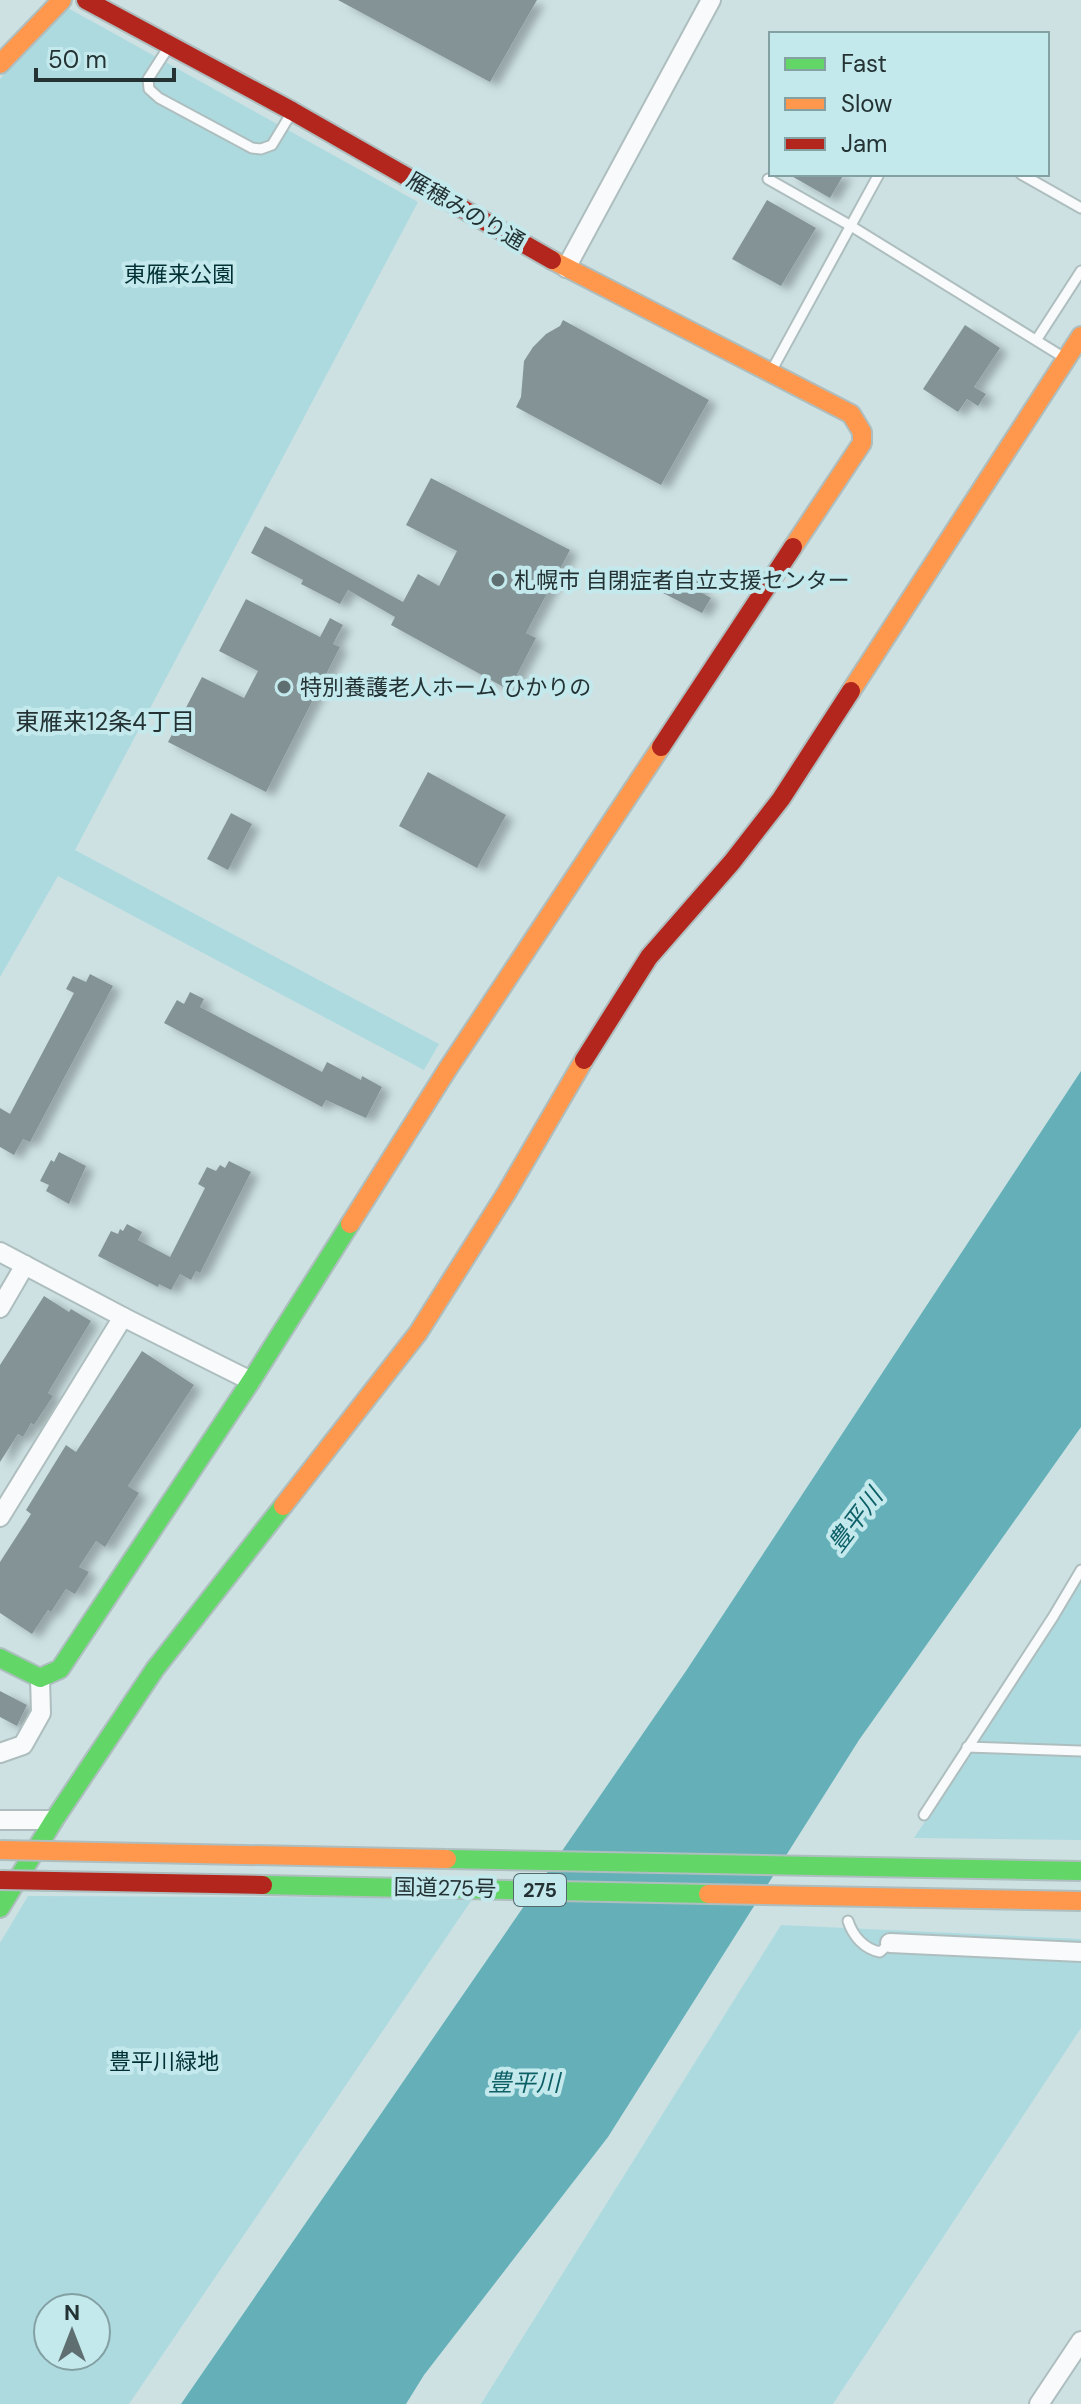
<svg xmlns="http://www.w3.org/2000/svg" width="1081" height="2404" font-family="'DM Sans','Noto Sans JP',sans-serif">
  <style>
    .green { fill: #addadf; fill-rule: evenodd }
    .water { fill: #65b0b8 }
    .building { fill: #849496; filter: url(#shadow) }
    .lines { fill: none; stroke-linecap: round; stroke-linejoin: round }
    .lane-casing { stroke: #aebebf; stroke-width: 13 }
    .street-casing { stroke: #aebebf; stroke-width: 22 }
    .fast-casing { stroke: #aebebf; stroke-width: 22 }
    .slow-casing { stroke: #aebebf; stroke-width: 22 }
    .jam-casing { stroke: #aebebf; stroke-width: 22 }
    .lane { stroke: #f8fafb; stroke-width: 9 }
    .street { stroke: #f8fafb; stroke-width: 18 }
    .fast { stroke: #63d668; stroke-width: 18 }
    .slow { stroke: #ff974d; stroke-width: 18 }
    .jam { stroke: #b3261e; stroke-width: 18 }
    .fast-bridge-casing { stroke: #aebebf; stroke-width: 22; stroke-linecap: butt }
    .slow-bridge-casing { stroke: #aebebf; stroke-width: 22; stroke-linecap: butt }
    .jam-bridge-casing { stroke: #aebebf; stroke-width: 22; stroke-linecap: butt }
    .fast-bridge { stroke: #63d668; stroke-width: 18 }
    .slow-bridge { stroke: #ff974d; stroke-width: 18 }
    .jam-bridge { stroke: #b3261e; stroke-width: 18 }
    .poi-dot { fill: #5f6f71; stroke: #c3e9ed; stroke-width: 3 }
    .labels { text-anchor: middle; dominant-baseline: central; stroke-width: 8; stroke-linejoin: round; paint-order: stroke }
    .shield { fill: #c3e9ed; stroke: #54696c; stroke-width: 2 }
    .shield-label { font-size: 20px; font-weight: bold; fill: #243234 }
    .street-label { font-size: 22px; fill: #243234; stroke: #c3e9ed }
    .park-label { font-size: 22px; fill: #003034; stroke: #c3e9ed }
    .poi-label { font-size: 22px; fill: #243234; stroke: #c3e9ed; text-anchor: start }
    .neighbourhood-label { font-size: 24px; fill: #243234; stroke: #c3e9ed }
    .water-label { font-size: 24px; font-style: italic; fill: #0e6067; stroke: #c3e9ed }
  </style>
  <defs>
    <filter id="shadow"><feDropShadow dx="8" dy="4.5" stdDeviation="4" flood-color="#0004"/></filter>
  </defs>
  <rect width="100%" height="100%" fill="#cde1e3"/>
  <g class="green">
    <polygon points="66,7 418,202 75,850 439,1044 424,1070 58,876 0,977 0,79"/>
    <polygon points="1081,1578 1081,1840 914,1838 1056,1621"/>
    <path d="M 28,1896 L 473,1898 L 129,2404 L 0,2404 L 0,1943 ZM 48,2308 L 96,2308 L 96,2356 L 48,2356 Z"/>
    <polygon points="781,1925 1081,1939 1081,2028 833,2404 481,2404"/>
  </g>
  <polygon class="water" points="1081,1071 1081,1427 859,1740 608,2137 424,2375 406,2404 181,2404 686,1671"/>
  <g class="building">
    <polygon points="338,0 537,0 490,82"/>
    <polygon points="788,174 844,174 830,198"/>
    <polygon points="767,200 816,228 781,286 732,259"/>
    <polygon points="563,320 709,400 661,485 516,407 521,397 524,361 533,347 546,334 560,326"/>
    <polygon points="965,325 1000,348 974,387 986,394 978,406 967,399 958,412 923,389"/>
    <polygon points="431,478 570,550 526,633 536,638 509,690 391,625 395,617 348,590 340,604 301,584 303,580 251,553 265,526 403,602 418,574 439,586 457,551 406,525"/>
    <polygon points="675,569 701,583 697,590 711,598 702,613 663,593"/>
    <polygon points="246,599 320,637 330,618 343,625 333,644 340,647 266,792 168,742 202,677 244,698 258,671 219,651"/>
    <polygon points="428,772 506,815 477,868 399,826"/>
    <polygon points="231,813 252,824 228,870 207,859"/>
    <polygon points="90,974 113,986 30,1142 23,1139 14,1155 0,1147 0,1108 10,1114 74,993 66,989 73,976 86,982"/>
    <polygon points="190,992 204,999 200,1007 322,1072 327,1062 361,1080 362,1076 382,1087 366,1118 326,1100 322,1107 164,1023 177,1000 184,1004"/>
    <polygon points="59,1152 86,1166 69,1204 46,1191 49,1185 40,1181 51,1160 54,1162"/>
    <polygon points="229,1161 251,1172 200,1273 196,1271 191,1280 180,1274 171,1290 159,1284 158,1287 98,1256 111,1231 118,1234 120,1229 123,1231 127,1224 142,1232 138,1240 170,1257 205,1188 198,1184 207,1167 216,1171 220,1165 225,1168"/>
    <polygon points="44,1296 69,1312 71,1309 91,1321 52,1386 48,1393 53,1396 34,1425 31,1423 23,1437 18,1434 0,1462 0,1365"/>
    <polygon points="142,1351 194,1385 128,1486 139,1493 134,1501 105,1547 96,1541 79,1567 89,1572 75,1594 66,1589 51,1612 48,1610 32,1634 0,1613 0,1562 31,1514 26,1510 66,1445 76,1452"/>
    <polygon points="0,1691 27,1705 17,1726 0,1717"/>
  </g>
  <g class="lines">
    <defs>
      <g id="lane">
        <polyline points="168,48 148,79 149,89 159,98 252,148 261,149 272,145 292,112"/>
        <polyline points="1021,174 1081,208"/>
        <polyline points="768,179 851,226 1063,357"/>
        <polyline points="1037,339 1081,271"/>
        <polyline points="773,368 879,174"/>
        <polyline points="967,1747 1081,1751"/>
        <polyline points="924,1815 1053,1617 1081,1570"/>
        <path d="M 848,1921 C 853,1936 864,1949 880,1952 L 890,1943"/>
      </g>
      <g id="street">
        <polyline points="566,268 711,0"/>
        <polyline points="0,1252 123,1317 251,1381"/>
        <polyline points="0,1308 25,1265"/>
        <polyline points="0,1517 123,1317"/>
        <polyline points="0,1753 23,1745 41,1713 40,1678"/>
        <polyline points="0,1820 54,1820"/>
        <polyline points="890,1943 1081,1952"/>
        <polyline points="1039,2404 1081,2341"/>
      </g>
      <g id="fast">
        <polyline points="0,1658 40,1678 60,1669 251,1381 350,1224"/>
        <polyline points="0,1908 54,1820 155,1669 283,1506"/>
      </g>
      <g id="slow">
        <polyline points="0,64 62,0"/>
        <polyline points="552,260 851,414 862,432 862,443 793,547"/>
        <polyline points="851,691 1081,336"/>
        <polyline points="350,1224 447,1070 661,747"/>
        <polyline points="283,1506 418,1333 507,1192 584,1060"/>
      </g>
      <g id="jam">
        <polyline points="86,0 292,111 552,260"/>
        <polyline points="661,747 793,547"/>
        <polyline points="584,1060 649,957 732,862 781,799 851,691"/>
      </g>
    </defs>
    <use href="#lane" class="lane-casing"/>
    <use href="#street" class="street-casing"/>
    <use href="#fast" class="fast-casing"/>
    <use href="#slow" class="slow-casing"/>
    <use href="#jam" class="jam-casing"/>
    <use href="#lane" class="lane"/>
    <use href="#street" class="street"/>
    <use href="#fast" class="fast"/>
    <use href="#slow" class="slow"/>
    <use href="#jam" class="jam"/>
    <defs>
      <g id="fast-bridge">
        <polyline points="447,1859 1081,1871"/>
        <polyline points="263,1885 708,1894"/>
      </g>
      <g id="slow-bridge">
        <polyline points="0,1850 447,1859"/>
        <polyline points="708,1894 1081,1901"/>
      </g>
      <polyline id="jam-bridge" points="0,1880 263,1885"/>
    </defs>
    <use href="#fast-bridge" class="fast-bridge-casing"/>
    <use href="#slow-bridge" class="slow-bridge-casing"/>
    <use href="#jam-bridge" class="jam-bridge-casing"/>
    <use href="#fast-bridge" class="fast-bridge"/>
    <use href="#slow-bridge" class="slow-bridge"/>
    <use href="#jam-bridge" class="jam-bridge"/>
  </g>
  <g class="poi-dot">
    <circle cx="498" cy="580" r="8"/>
    <circle cx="284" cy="687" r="8"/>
  </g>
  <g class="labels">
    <rect class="shield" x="514" y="1874" width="52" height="32" rx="6"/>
    <g class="shield-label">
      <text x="540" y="1890">275</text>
    </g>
    <g class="street-label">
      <text transform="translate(466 211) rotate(30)">雁穂みのり通</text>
      <text transform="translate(445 1888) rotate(1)">国道275号</text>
    </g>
    <g class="park-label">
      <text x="179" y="274">東雁来公園</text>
      <text x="164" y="2061">豊平川緑地</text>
    </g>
    <g class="poi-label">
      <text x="514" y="580">札幌市 自閉症者自立支援センター</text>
      <text x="300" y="687">特別養護老人ホーム ひかりの</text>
    </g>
    <g class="neighbourhood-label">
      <text x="105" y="721">東雁来12条4丁目</text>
    </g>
    <g class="water-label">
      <text transform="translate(855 1520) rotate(-53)">豊平川</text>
      <text x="524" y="2082">豊平川</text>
    </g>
  </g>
  <rect x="769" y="32" width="280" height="144" fill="#c3e9ed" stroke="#83a0a3" stroke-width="2"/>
  <rect x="785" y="58" width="40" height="12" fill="#63d668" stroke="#83a0a3" stroke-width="2"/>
  <text x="841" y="72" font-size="24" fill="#243234">Fast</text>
  <rect x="785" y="98" width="40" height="12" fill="#ff974d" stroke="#83a0a3" stroke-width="2"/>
  <text x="841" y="112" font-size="24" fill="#243234">Slow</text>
  <rect x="785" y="138" width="40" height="12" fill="#b3261e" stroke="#83a0a3" stroke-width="2"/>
  <text x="841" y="152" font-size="24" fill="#243234">Jam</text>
  <g transform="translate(72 2332)"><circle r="38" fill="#c3e9ed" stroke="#83a0a3" stroke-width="2"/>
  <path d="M0-6L14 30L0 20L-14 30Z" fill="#5f6f71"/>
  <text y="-12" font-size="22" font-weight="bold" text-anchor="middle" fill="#243234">N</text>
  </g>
  <path d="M36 68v12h138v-12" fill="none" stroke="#243234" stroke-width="4"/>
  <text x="48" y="68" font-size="24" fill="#243234" stroke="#c3e9ed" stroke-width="6" paint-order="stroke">50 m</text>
</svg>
